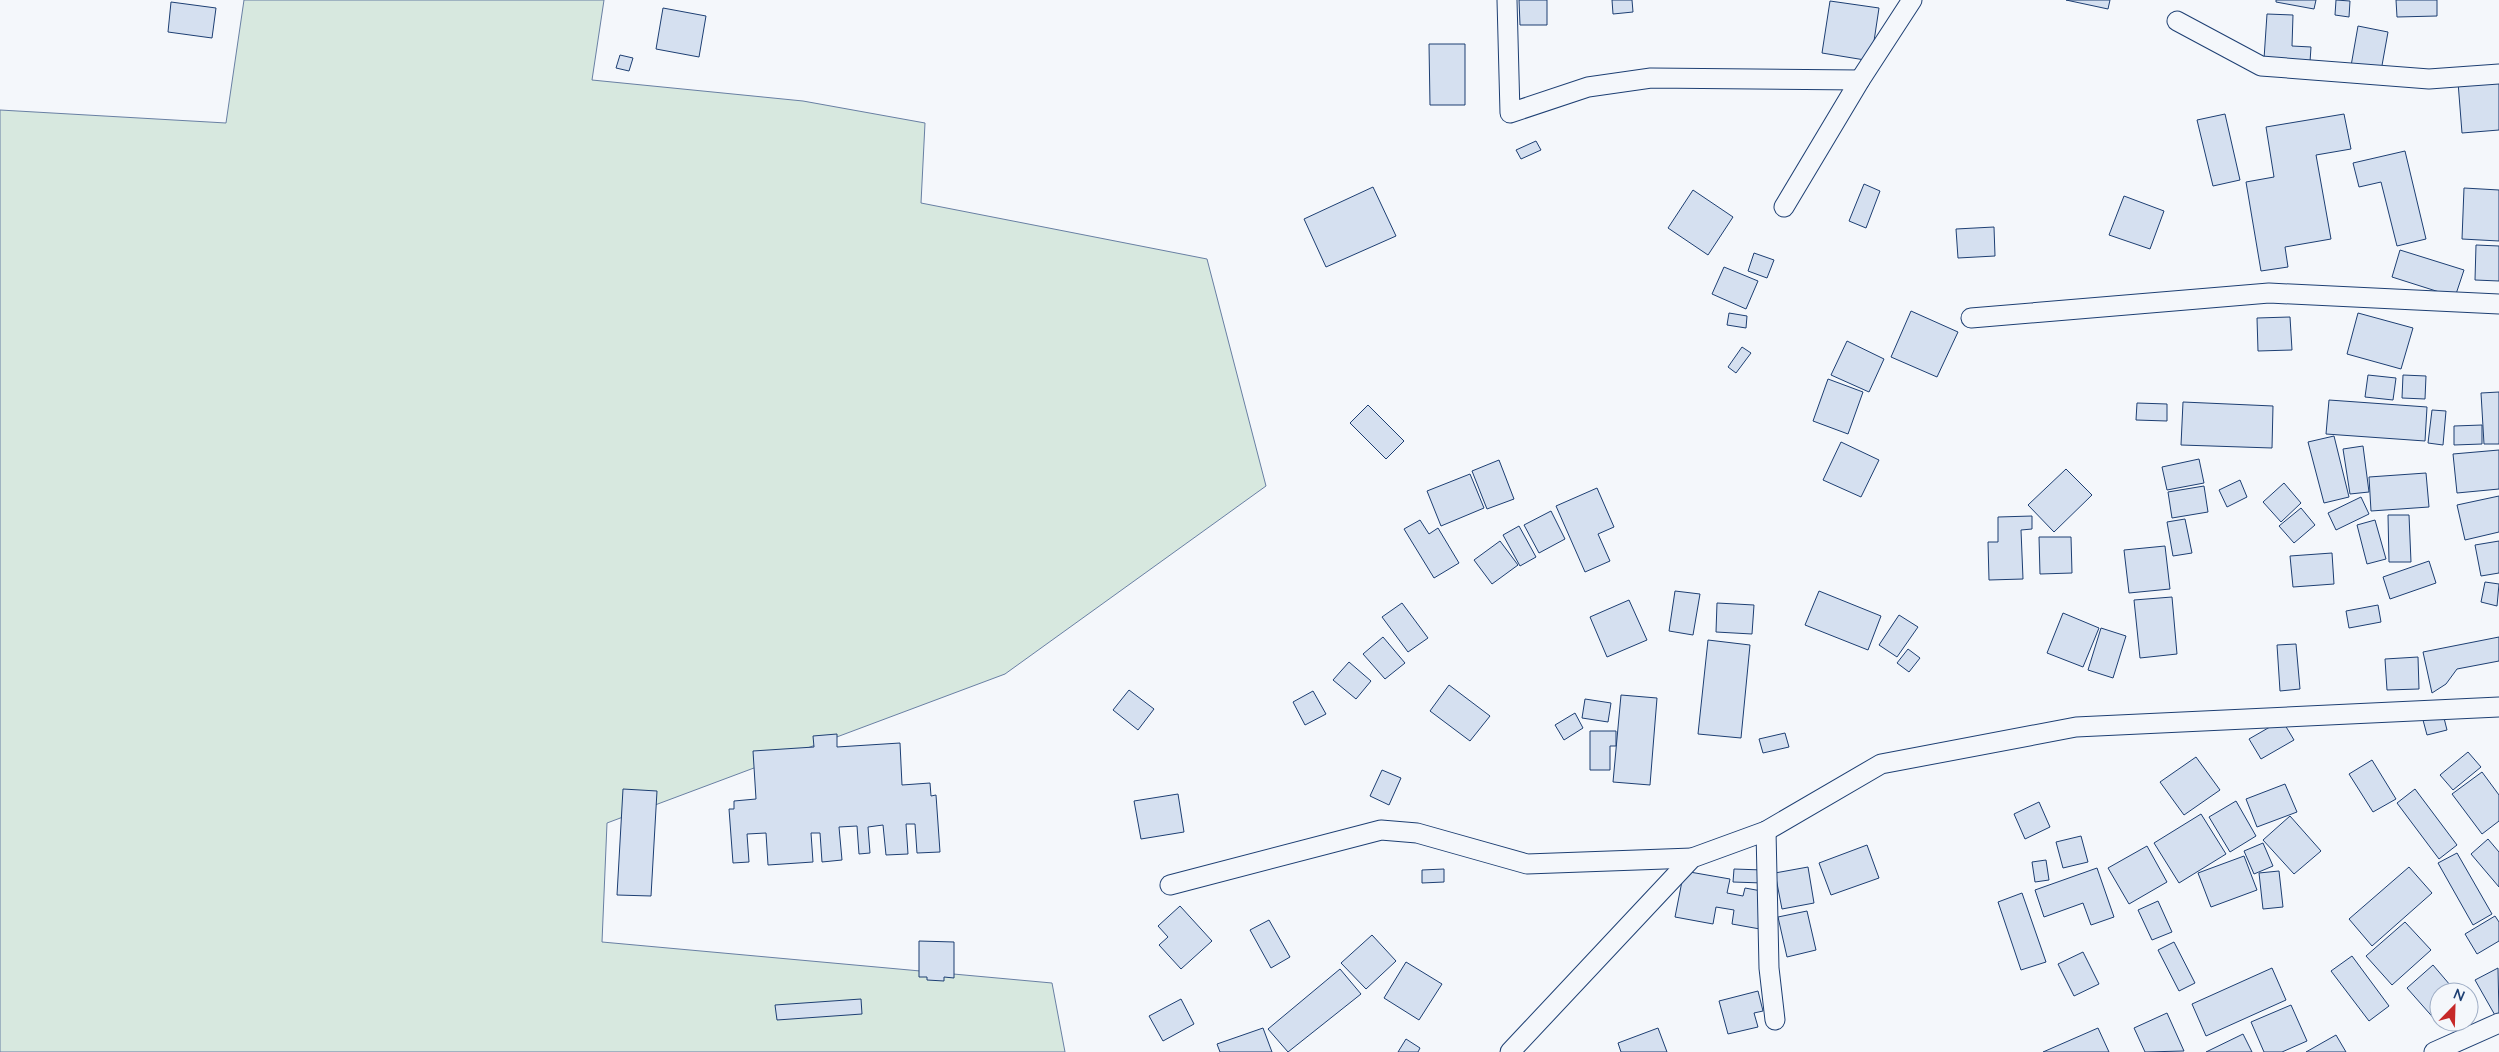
<svg xmlns="http://www.w3.org/2000/svg" width="2499" height="1052" font-family="Lato,sans-serif">
<style>
.green{fill:#d7e8df;stroke:#687fa3}
.building{fill:#d5e0f0;stroke:#1d3f73}
.lines{fill:none;stroke-linecap:round;stroke-linejoin:round}
.street-casing{stroke:#1d3f73;stroke-width:21}
.street{stroke:#f4f7fb;stroke-width:19}
</style>
<rect width="100%" height="100%" fill="#f4f7fb"/>
<polygon class="green" points="244,0 604,0 592,80 803,101 925,123 921,203 1207,259 1266,486 1005,674 607,823 602,942 1052,983 1065,1052 0,1052 0,110 226,123"/>
<g class="building">
<polygon points="1519,0 1547,0 1547,25 1520,25"/>
<polygon points="1612,0 1632,0 1633,12 1613,14"/>
<polygon points="2066,0 2110,0 2108,9"/>
<polygon points="2276,0 2316,0 2314,9 2276,2"/>
<polygon points="2336,0 2350,1 2349,17 2335,15"/>
<polygon points="2396,0 2437,0 2437,16 2397,17"/>
<polygon points="1830,1 1879,8 1871,61 1822,53"/>
<polygon points="171,2 216,8 212,38 168,32"/>
<polygon points="663,8 706,16 699,57 656,49"/>
<polygon points="2267,14 2293,15 2292,46 2311,47 2310,62 2264,59"/>
<polygon points="2358,26 2388,32 2381,71 2351,66"/>
<polygon points="1429,44 1465,44 1465,105 1430,105"/>
<polygon points="620,55 633,58 629,71 616,68"/>
<polygon points="2499,79 2499,130 2462,133 2458,82"/>
<polygon points="2225,114 2240,180 2213,186 2197,120"/>
<polygon points="2344,114 2351,149 2316,155 2331,239 2285,247 2288,267 2261,271 2246,182 2274,177 2266,127"/>
<polygon points="1536,141 1541,150 1521,159 1516,150"/>
<polygon points="2405,151 2426,239 2397,246 2381,182 2359,187 2353,163"/>
<polygon points="1864,184 1880,191 1866,228 1849,221"/>
<polygon points="1373,187 1396,236 1326,267 1304,219"/>
<polygon points="2464,188 2499,190 2499,241 2462,239"/>
<polygon points="1693,190 1733,217 1708,255 1668,228"/>
<polygon points="2124,196 2164,211 2150,249 2109,235"/>
<polygon points="1994,227 1995,256 1958,258 1956,229"/>
<polygon points="2476,245 2499,246 2499,281 2475,280"/>
<polygon points="2400,250 2464,270 2455,297 2392,277"/>
<polygon points="1754,253 1774,260 1767,278 1748,271"/>
<polygon points="1724,267 1758,281 1746,309 1712,294"/>
<polygon points="1911,311 1958,332 1937,377 1891,357"/>
<polygon points="1729,313 1747,316 1746,328 1727,325"/>
<polygon points="2358,313 2413,328 2401,369 2347,354"/>
<polygon points="2290,317 2292,350 2258,351 2257,318"/>
<polygon points="1847,341 1884,359 1869,392 1831,375"/>
<polygon points="1742,347 1751,353 1736,373 1728,367"/>
<polygon points="2368,375 2396,378 2393,400 2365,397"/>
<polygon points="2403,375 2426,376 2425,399 2402,398"/>
<polygon points="1828,379 1863,392 1848,434 1813,421"/>
<polygon points="2499,392 2499,444 2484,444 2481,393"/>
<polygon points="2329,400 2427,407 2425,441 2326,434"/>
<polygon points="2183,402 2273,406 2272,448 2181,445"/>
<polygon points="2137,403 2167,404 2167,421 2136,420"/>
<polygon points="1368,405 1404,441 1386,459 1350,423"/>
<polygon points="2432,410 2446,411 2443,445 2428,443"/>
<polygon points="2482,425 2482,444 2454,445 2454,426"/>
<polygon points="2334,436 2349,497 2324,503 2308,442"/>
<polygon points="1841,442 1879,460 1861,497 1823,480"/>
<polygon points="2363,446 2369,492 2350,494 2343,449"/>
<polygon points="2499,450 2499,489 2457,493 2453,454"/>
<polygon points="2199,459 2204,483 2167,490 2162,467"/>
<polygon points="1499,460 1514,499 1487,509 1472,471"/>
<polygon points="2066,469 2092,495 2054,532 2028,505"/>
<polygon points="2426,473 2429,507 2371,511 2369,477"/>
<polygon points="1470,474 1484,508 1441,526 1427,491"/>
<polygon points="2240,480 2247,497 2227,507 2219,490"/>
<polygon points="2284,483 2301,503 2281,522 2263,502"/>
<polygon points="2204,486 2208,512 2172,518 2168,492"/>
<polygon points="1597,488 1614,527 1598,534 1610,561 1585,572 1556,506"/>
<polygon points="2499,496 2499,532 2465,540 2457,505"/>
<polygon points="2361,497 2369,514 2336,530 2328,513"/>
<polygon points="2301,508 2315,525 2294,543 2279,526"/>
<polygon points="1551,511 1565,539 1539,553 1524,525"/>
<polygon points="2388,515 2409,515 2411,562 2389,562"/>
<polygon points="2032,516 2032,529 2021,530 2023,579 1989,580 1988,542 1998,542 1998,517"/>
<polygon points="2185,519 2192,553 2173,556 2167,522"/>
<polygon points="1420,520 1429,534 1438,528 1459,563 1434,578 1404,529"/>
<polygon points="2375,520 2386,559 2367,564 2357,525"/>
<polygon points="1519,526 1536,557 1520,566 1503,535"/>
<polygon points="2039,537 2071,537 2072,573 2040,574"/>
<polygon points="1500,541 1518,565 1492,584 1474,560"/>
<polygon points="2499,541 2499,573 2481,576 2475,545"/>
<polygon points="2165,546 2170,589 2129,593 2124,550"/>
<polygon points="2332,553 2334,584 2293,587 2290,556"/>
<polygon points="2429,561 2436,583 2390,599 2383,577"/>
<polygon points="2485,582 2499,584 2497,606 2481,602"/>
<polygon points="1675,591 1700,594 1693,635 1669,631"/>
<polygon points="1819,591 1881,616 1868,650 1805,625"/>
<polygon points="2172,597 2177,654 2140,658 2134,600"/>
<polygon points="1629,600 1647,640 1607,657 1590,617"/>
<polygon points="1402,603 1428,638 1408,652 1382,617"/>
<polygon points="1717,603 1754,605 1752,634 1716,632"/>
<polygon points="2378,605 2381,622 2349,628 2346,611"/>
<polygon points="2063,613 2099,628 2083,667 2047,653"/>
<polygon points="1899,615 1918,627 1897,657 1879,645"/>
<polygon points="2101,628 2126,636 2113,678 2088,670"/>
<polygon points="1383,637 1405,663 1385,679 1363,654"/>
<polygon points="2499,637 2499,661 2457,669 2446,684 2432,693 2423,652"/>
<polygon points="1708,640 1750,645 1741,738 1698,734"/>
<polygon points="2296,644 2300,689 2280,691 2277,645"/>
<polygon points="1908,649 1920,658 1909,672 1897,663"/>
<polygon points="2418,657 2419,689 2387,690 2385,659"/>
<polygon points="1349,662 1371,681 1356,699 1333,680"/>
<polygon points="1449,685 1490,716 1470,741 1430,711"/>
<polygon points="1129,690 1154,709 1138,730 1113,710"/>
<polygon points="1313,691 1326,714 1305,725 1293,702"/>
<polygon points="1621,695 1657,698 1650,785 1613,782"/>
<polygon points="1585,699 1611,703 1608,722 1582,718"/>
<polygon points="1575,713 1583,728 1564,740 1555,725"/>
<polygon points="2443,714 2447,730 2427,735 2423,720"/>
<polygon points="2282,720 2294,740 2261,759 2249,739"/>
<polygon points="1590,731 1616,731 1616,746 1610,746 1610,770 1590,770"/>
<polygon points="1785,733 1789,747 1763,753 1759,739"/>
<polygon points="837,734 837,747 900,743 902,785 930,783 931,796 936,795 940,852 917,853 915,824 906,824 908,854 886,855 883,825 868,827 870,853 859,854 857,826 839,827 842,860 822,862 820,833 811,833 813,862 768,865 766,833 747,834 749,862 733,863 729,809 734,809 734,801 756,799 753,751 814,747 813,736"/>
<polygon points="2468,752 2481,767 2453,790 2440,775"/>
<polygon points="2196,757 2220,790 2184,815 2160,782"/>
<polygon points="2372,760 2396,799 2373,812 2349,774"/>
<polygon points="1382,770 1401,778 1389,805 1370,796"/>
<polygon points="2482,772 2499,795 2499,821 2482,834 2452,794"/>
<polygon points="2285,784 2297,812 2257,827 2246,799"/>
<polygon points="623,789 657,791 651,896 617,895"/>
<polygon points="2415,789 2457,845 2439,859 2397,803"/>
<polygon points="1178,794 1184,832 1141,839 1134,801"/>
<polygon points="2236,801 2256,836 2230,852 2209,817"/>
<polygon points="2039,802 2050,827 2025,839 2014,814"/>
<polygon points="2201,814 2226,854 2179,883 2154,843"/>
<polygon points="2290,816 2321,851 2294,874 2263,840"/>
<polygon points="2081,836 2088,862 2063,868 2056,842"/>
<polygon points="2488,839 2499,852 2499,887 2471,854"/>
<polygon points="2263,843 2273,866 2254,874 2244,851"/>
<polygon points="1867,845 1879,878 1831,895 1819,863"/>
<polygon points="2147,846 2167,882 2129,904 2108,868"/>
<polygon points="2457,853 2492,914 2473,925 2438,863"/>
<polygon points="2244,856 2257,890 2211,907 2198,873"/>
<polygon points="2046,860 2049,880 2035,882 2032,862"/>
<polygon points="1808,867 1814,903 1782,909 1775,873"/>
<polygon points="2409,867 2432,893 2372,946 2349,919"/>
<polygon points="2097,868 2114,917 2091,925 2083,903 2044,917 2035,890"/>
<polygon points="1444,869 1444,882 1422,883 1422,870"/>
<polygon points="1734,869 1763,870 1763,883 1733,882"/>
<polygon points="1684,871 1730,879 1727,893 1743,896 1745,888 1767,892 1760,929 1732,924 1734,910 1716,907 1713,924 1675,917"/>
<polygon points="2279,871 2283,907 2263,909 2259,873"/>
<polygon points="2022,893 2046,962 2021,970 1998,902"/>
<polygon points="2158,901 2172,932 2152,940 2138,910"/>
<polygon points="1180,906 1212,941 1181,969 1159,945 1168,937 1158,926"/>
<polygon points="1807,911 1816,950 1787,957 1778,917"/>
<polygon points="2495,916 2499,922 2499,941 2477,954 2465,934"/>
<polygon points="1269,920 1290,957 1271,968 1250,930"/>
<polygon points="2405,922 2431,950 2392,985 2366,956"/>
<polygon points="1372,935 1396,961 1366,989 1341,963"/>
<polygon points="919,941 954,942 954,978 944,977 944,981 927,980 927,977 919,977"/>
<polygon points="2174,942 2195,983 2179,991 2158,950"/>
<polygon points="2083,952 2099,984 2074,996 2058,964"/>
<polygon points="2352,956 2389,1006 2369,1021 2331,971"/>
<polygon points="1406,962 1442,984 1419,1020 1384,998"/>
<polygon points="2433,965 2456,992 2439,992 2439,1020 2437,1022 2407,988"/>
<polygon points="2272,968 2286,1000 2206,1036 2192,1004"/>
<polygon points="2498,968 2499,1016 2496,1017 2475,980"/>
<polygon points="1340,969 1361,994 1288,1052 1268,1029"/>
<polygon points="1758,991 1763,1011 1754,1013 1758,1027 1728,1034 1719,1001"/>
<polygon points="861,999 862,1014 777,1020 775,1005"/>
<polygon points="1181,999 1194,1024 1163,1041 1149,1016"/>
<polygon points="2291,1005 2307,1041 2282,1052 2264,1052 2251,1022"/>
<polygon points="2167,1013 2184,1051 2145,1052 2134,1028"/>
<polygon points="1263,1028 1272,1052 1220,1052 1217,1044"/>
<polygon points="1658,1028 1667,1052 1621,1052 1618,1043"/>
<polygon points="2098,1028 2109,1052 2043,1052"/>
<polygon points="2243,1034 2252,1052 2206,1052"/>
<polygon points="2336,1035 2346,1052 2306,1052"/>
<polygon points="1406,1039 1420,1048 1418,1052 1398,1052"/>
</g>
<g class="lines">
<defs>
<g id="street">
<polyline points="1507,0 1510,113 1588,87 1651,78 1860,80"/>
<polyline points="2177,21 2261,66 2429,79 2499,74"/>
<polyline points="1784,207 1860,80 1912,0"/>
<polyline points="1971,318 2269,293 2499,304"/>
<polyline points="1766,831 1769,968 1775,1020"/>
<polyline points="1170,885 1381,830 1417,833 1527,864 1692,858"/>
<polyline points="1510,1052 1692,858 1766,831 1881,764 2076,727 2499,707"/>
<polyline points="2434,1052 2499,1023"/>
</g>
</defs>
<use href="#street" class="street-casing"/>
<use href="#street" class="street"/>
</g>
<g transform="translate(2454 1007) rotate(23)"><circle r="24" fill="#f4f7fb" stroke="#9eadc5"/>
<path d="M0-4L9 19L0 12L-9 19Z" fill="#c62828"/>
<text y="-8" font-size="14" font-weight="bold" text-anchor="middle" fill="#1d3f73">N</text>
</g>
</svg>
